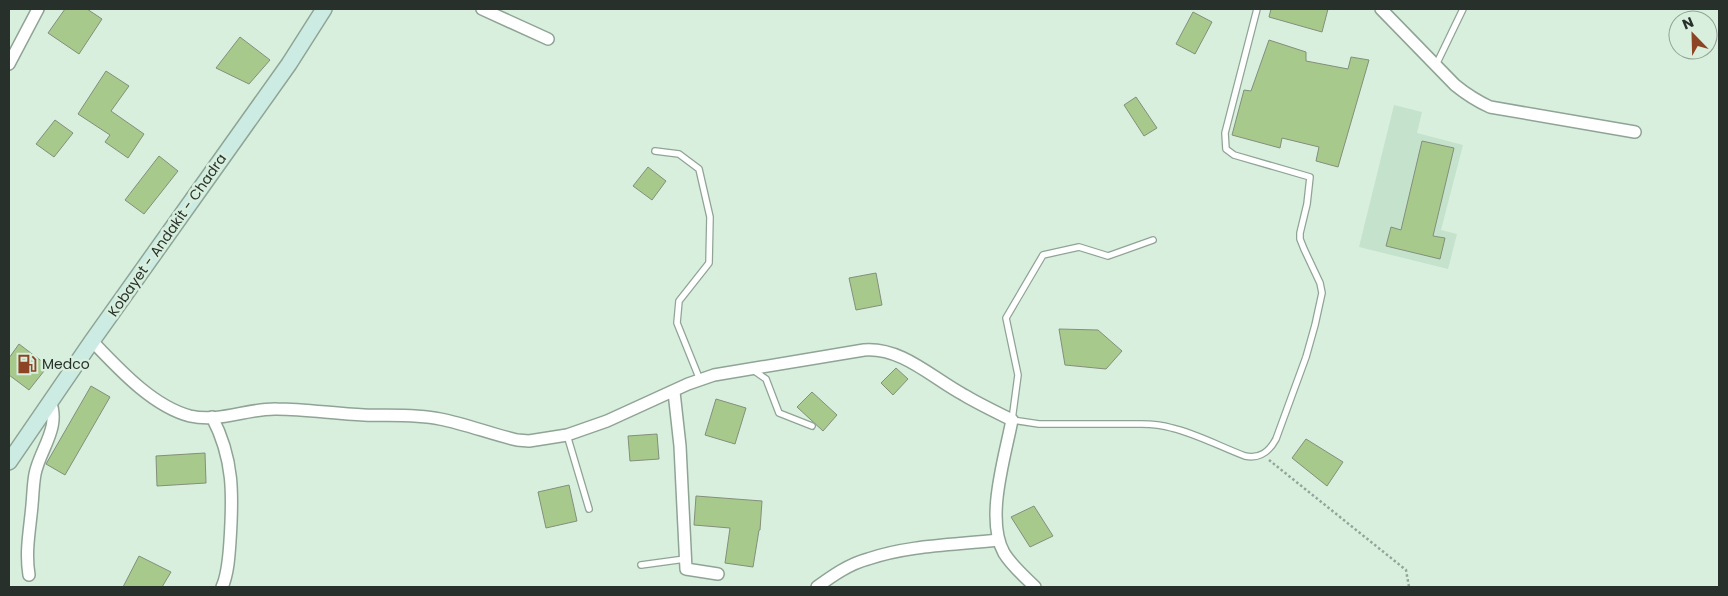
<svg xmlns="http://www.w3.org/2000/svg" width="1728" height="596" font-family="Poppins,sans-serif">
<style>
.built{fill:#c5e2cd}
.building{fill:#a8c98c;stroke:#838f7b}
.lines{fill:none;stroke-linecap:round;stroke-linejoin:round}
.lane-casing{stroke:#8fa495;stroke-width:8}
.street-casing{stroke:#8fa495;stroke-width:14}
.secondary-casing{stroke:#8fa495;stroke-width:18}
.path{stroke:#93a598;stroke-width:2.5;stroke-dasharray:2.5 2.5;stroke-linecap:butt}
.lane{stroke:#fff;stroke-width:5.5}
.street{stroke:#fff;stroke-width:11}
.secondary{stroke:#cbebe3;stroke-width:15}
.labels{text-anchor:middle;stroke-width:5;stroke-linejoin:round;paint-order:stroke}
.street-label{font-size:14px;fill:#27302a;stroke:#d8efde}
.poi-label{font-size:14px;fill:#27302a;stroke:#d8efde;text-anchor:start}
</style>
<rect width="100%" height="100%" fill="#d8efde"/>
<polygon class="built" points="1394,105 1422,112 1417,133 1463,145 1441,230 1457,234 1448,269 1359,247"/>
<g class="building">
<polygon points="65,9 87,9 102,19 79,54 48,33"/>
<polygon points="1271,9 1328,9 1322,32 1269,17"/>
<polygon points="1193,12 1212,22 1195,54 1176,44"/>
<polygon points="240,37 270,60 249,84 216,68"/>
<polygon points="1269,40 1306,52 1306,61 1348,69 1351,57 1369,60 1338,167 1316,161 1319,147 1282,138 1280,148 1232,135 1244,90 1251,91"/>
<polygon points="106,71 129,86 111,111 144,134 128,158 105,142 110,135 78,114"/>
<polygon points="1136,97 1157,128 1144,136 1124,105"/>
<polygon points="55,120 73,133 54,157 36,144"/>
<polygon points="1422,141 1454,148 1433,236 1445,238 1440,259 1386,246 1391,227 1401,230"/>
<polygon points="159,156 178,171 144,214 125,200"/>
<polygon points="648,167 666,181 652,200 633,186"/>
<polygon points="876,273 882,305 856,310 849,278"/>
<polygon points="1059,329 1098,330 1122,351 1106,369 1065,365"/>
<polygon points="19,344 48,366 29,390 9,375 9,358"/>
<polygon points="896,368 908,379 893,395 881,383"/>
<polygon points="91,386 110,397 65,475 46,464"/>
<polygon points="812,392 837,415 823,431 797,407"/>
<polygon points="716,399 746,408 735,444 705,435"/>
<polygon points="657,434 659,459 630,461 628,436"/>
<polygon points="1306,439 1343,462 1327,486 1292,458"/>
<polygon points="205,453 206,483 157,486 156,456"/>
<polygon points="569,485 577,521 546,528 538,492"/>
<polygon points="696,496 762,501 760,530 759,530 753,567 725,563 730,528 694,525"/>
<polygon points="1034,506 1053,536 1030,547 1011,517"/>
<polygon points="139,556 171,572 162,587 123,587"/>
</g>
<g class="lines">
<defs>
<g id="lane">
<polyline points="1436,65 1463,9"/>
<polyline points="655,151 679,154 699,169 710,217 709,263 679,301 677,323 700,380"/>
<path d="M1153,240L1108,256L1079,247L1043,255L1006,318L1018,375L1012,420L1039,424H1141C1151,424 1162,425 1172,428C1197,434 1221,447 1245,456C1260,459 1269,452 1276,439L1306,357L1315,325L1322,293L1320,283L1304,249L1300,239V233L1307,204L1310,177L1234,155L1226,149L1225,133L1257,9"/>
<polyline points="753,370 766,379 779,413 812,426"/>
<polyline points="567,435 589,509"/>
<polyline points="641,565 685,559"/>
</g>
<g id="street">
<polyline points="482,9 548,39"/>
<path d="M1381,9L1455,85C1466,94 1477,101 1490,107L1635,132"/>
<polyline points="9,64 38,9"/>
<path d="M92,341C118,368 152,406 190,416C220,423 248,408 277,409C306,409 335,414 364,415C389,416 415,414 440,419C466,424 491,434 517,440L529,441L567,435L607,421L688,384L714,375L864,350C902,347 932,378 964,395C979,404 996,412 1012,420C1005,457 985,519 1004,553C1012,566 1024,576 1035,587"/>
<polyline points="674,392 680,446 686,569 718,574"/>
<path d="M212,417C234,459 233,495 230,541C229,556 228,574 222,587"/>
<path d="M29,575C25,551 30,529 32,505C33,495 33,485 35,474C40,449 61,428 50,401"/>
<path d="M817,587C832,576 849,564 868,559C909,545 955,545 998,540"/>
</g>
<polyline id="secondary" points="9,462 92,341 289,64 324,9"/>
</defs>
<use href="#lane" class="lane-casing"/>
<use href="#street" class="street-casing"/>
<use href="#secondary" class="secondary-casing"/>
<polyline class="path" points="1269,460 1406,570 1409,587"/>
<use href="#lane" class="lane"/>
<use href="#street" class="street"/>
<use href="#secondary" class="secondary"/>
</g>
<defs>
<symbol id="fuel-bare" viewBox="-9 -9 18 18"><path d="M-5.5-6h7V0h2V4h1.3V-2.5L3-4.5l.8-.8L6-3V5H2.5V1h-1V6h-7ZM-4.2-4.7v3.2H.2V-4.7Z" fill="#8c4424" stroke="#d8efde" stroke-width="2.5" paint-order="stroke"/></symbol>
</defs>
<g fill-rule="evenodd">
<use href="#fuel-bare" x="13" y="350" width="28" height="28"/>
</g>
<g class="labels">
<g class="street-label">
<text transform="translate(167 235) rotate(-55)" y="5">Kobayet - Andakit - Chadra</text>
</g>
<g class="poi-label">
<text x="42" y="369">Medco</text>
</g>
</g>
<rect width="1728" height="596" fill="none" stroke="#27302a" stroke-width="20"/>
<g transform="translate(1693 35) rotate(337)"><circle r="24" fill="#d8efde" stroke="#91a396"/>
<path d="M0-4L9 19L0 12L-9 19Z" fill="#8c4424"/>
<text y="-8" font-size="14" font-weight="bold" text-anchor="middle" fill="#27302a">N</text>
</g>
</svg>
